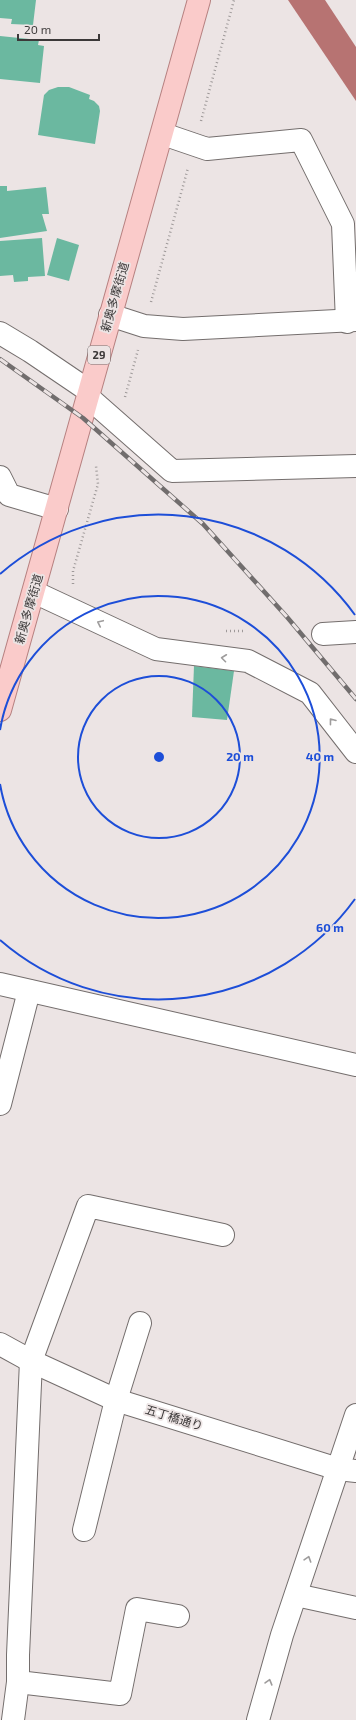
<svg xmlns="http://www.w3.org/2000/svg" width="356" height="1720" font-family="'Exo 2','Noto Sans JP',sans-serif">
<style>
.water{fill:#b77372}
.building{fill:#6bb8a0}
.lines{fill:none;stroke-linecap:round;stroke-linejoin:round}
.minor-casing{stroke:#746e6d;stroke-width:24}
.major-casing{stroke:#b68180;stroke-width:24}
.path{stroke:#9e9999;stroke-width:2.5;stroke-dasharray:1 3;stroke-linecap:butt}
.minor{stroke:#fff;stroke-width:22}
.major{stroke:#facbca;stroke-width:22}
.rail-casing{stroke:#716d6d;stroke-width:4.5}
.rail{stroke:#ece4e4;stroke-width:3;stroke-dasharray:9;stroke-linecap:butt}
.oneway{stroke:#9e9c9c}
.ring{fill:none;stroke:#1d4ed8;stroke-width:2}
.labels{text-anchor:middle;stroke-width:3.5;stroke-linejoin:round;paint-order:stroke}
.shield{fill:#ece4e4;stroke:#716c6c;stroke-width:1}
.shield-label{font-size:11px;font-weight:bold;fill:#3c3939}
.street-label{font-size:12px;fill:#3c3939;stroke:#ece4e4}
.centre{fill:#1d4ed8;stroke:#ece4e4;stroke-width:2}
.ring-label{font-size:12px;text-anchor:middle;font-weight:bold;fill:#1d4ed8;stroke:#ece4e4;stroke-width:3.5;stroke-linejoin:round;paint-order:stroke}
</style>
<rect width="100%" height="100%" fill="#ece4e4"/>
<polygon class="water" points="288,0 325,0 356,47 356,101"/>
<g class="building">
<polygon points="0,0 36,0 33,25 11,24 12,19 0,18"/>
<polygon points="0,36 39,40 38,45 44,46 40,83 0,79"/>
<polygon points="58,87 69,87 90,95 89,99 94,101 99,106 100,111 95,144 38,135 44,95 49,90"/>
<polygon points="0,186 7,186 7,191 46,187 49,214 42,214 47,231 0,238"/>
<polygon points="42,238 45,276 28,277 28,281 14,282 13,275 0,276 0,241"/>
<polygon points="57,238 79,245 69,281 47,275"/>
<polygon points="194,666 234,671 227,720 192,717"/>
</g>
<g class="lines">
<defs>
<g id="minor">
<polyline points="163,134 207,149 301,140 343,224 347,322"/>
<polyline points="110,315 144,326 183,329 356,320"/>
<polyline points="0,333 30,351 89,391"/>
<polyline points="88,397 172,471 356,466"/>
<polyline points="0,477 9,495 57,509"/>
<polyline points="34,592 156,649 248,661 310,693 356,752"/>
<polyline points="323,634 356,632"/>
<polyline points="0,984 356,1065"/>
<polyline points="0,1104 29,991"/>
<polyline points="0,1344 31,1361 116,1400 338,1469 356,1471"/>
<polyline points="84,1530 116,1400 140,1323"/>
<polyline points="296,1595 356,1608"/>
<polyline points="18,1682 120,1694 137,1609 178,1616"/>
<polyline points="13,1720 18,1682 18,1655 31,1361 88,1206 223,1235"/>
<polyline points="258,1720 282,1635 356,1415"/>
</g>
<polyline id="major" points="0,710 199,0"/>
</defs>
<use href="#minor" class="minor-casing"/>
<use href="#major" class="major-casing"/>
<g class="path">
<polyline points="201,121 234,0"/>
<polyline points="151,302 188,168"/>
<polyline points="125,397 138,350"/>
<polyline points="73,584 73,571 98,484 96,466"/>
<polyline points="226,631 244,631"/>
</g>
<use href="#minor" class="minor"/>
<use href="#major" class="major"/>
<defs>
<polyline id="rail" points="0,359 83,418 203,524 287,617 356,699"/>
</defs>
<use href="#rail" class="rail-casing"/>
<use href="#rail" class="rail"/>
</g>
<defs><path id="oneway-chevron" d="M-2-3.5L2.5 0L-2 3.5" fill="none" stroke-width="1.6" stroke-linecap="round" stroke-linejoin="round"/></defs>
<g class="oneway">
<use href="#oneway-chevron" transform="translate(100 623) rotate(-155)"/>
<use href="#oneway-chevron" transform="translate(224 658) rotate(-173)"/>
<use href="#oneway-chevron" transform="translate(332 721) rotate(-128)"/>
<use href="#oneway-chevron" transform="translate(308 1559) rotate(-72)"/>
<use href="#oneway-chevron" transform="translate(269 1682) rotate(-74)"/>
</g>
<g class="ring">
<circle cx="159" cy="757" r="81"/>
<path d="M0 730A161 161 0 1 1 0 784"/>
<path d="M355 899A242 242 0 0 1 0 940M0 574A242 242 0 0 1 355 615"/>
</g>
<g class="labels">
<rect class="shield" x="88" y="346" width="22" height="18" rx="3"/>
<g class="shield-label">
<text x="99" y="359">29</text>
</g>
<g class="street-label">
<text transform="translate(115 297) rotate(-74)" y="4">新奥多摩街道</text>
<text transform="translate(29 609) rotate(-74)" y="4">新奥多摩街道</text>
<text transform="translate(174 1418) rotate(17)" y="4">五丁橋通り</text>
</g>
</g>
<circle cx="159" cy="757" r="6" class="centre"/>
<g class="ring-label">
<text x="240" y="761">20 m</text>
<text x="320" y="761">40 m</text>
<text x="330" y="932">60 m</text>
</g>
<path d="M18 34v6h81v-6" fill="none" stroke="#3c3939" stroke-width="2"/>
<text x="24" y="34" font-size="12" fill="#3c3939" stroke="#ece4e4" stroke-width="3" paint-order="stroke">20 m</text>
</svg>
